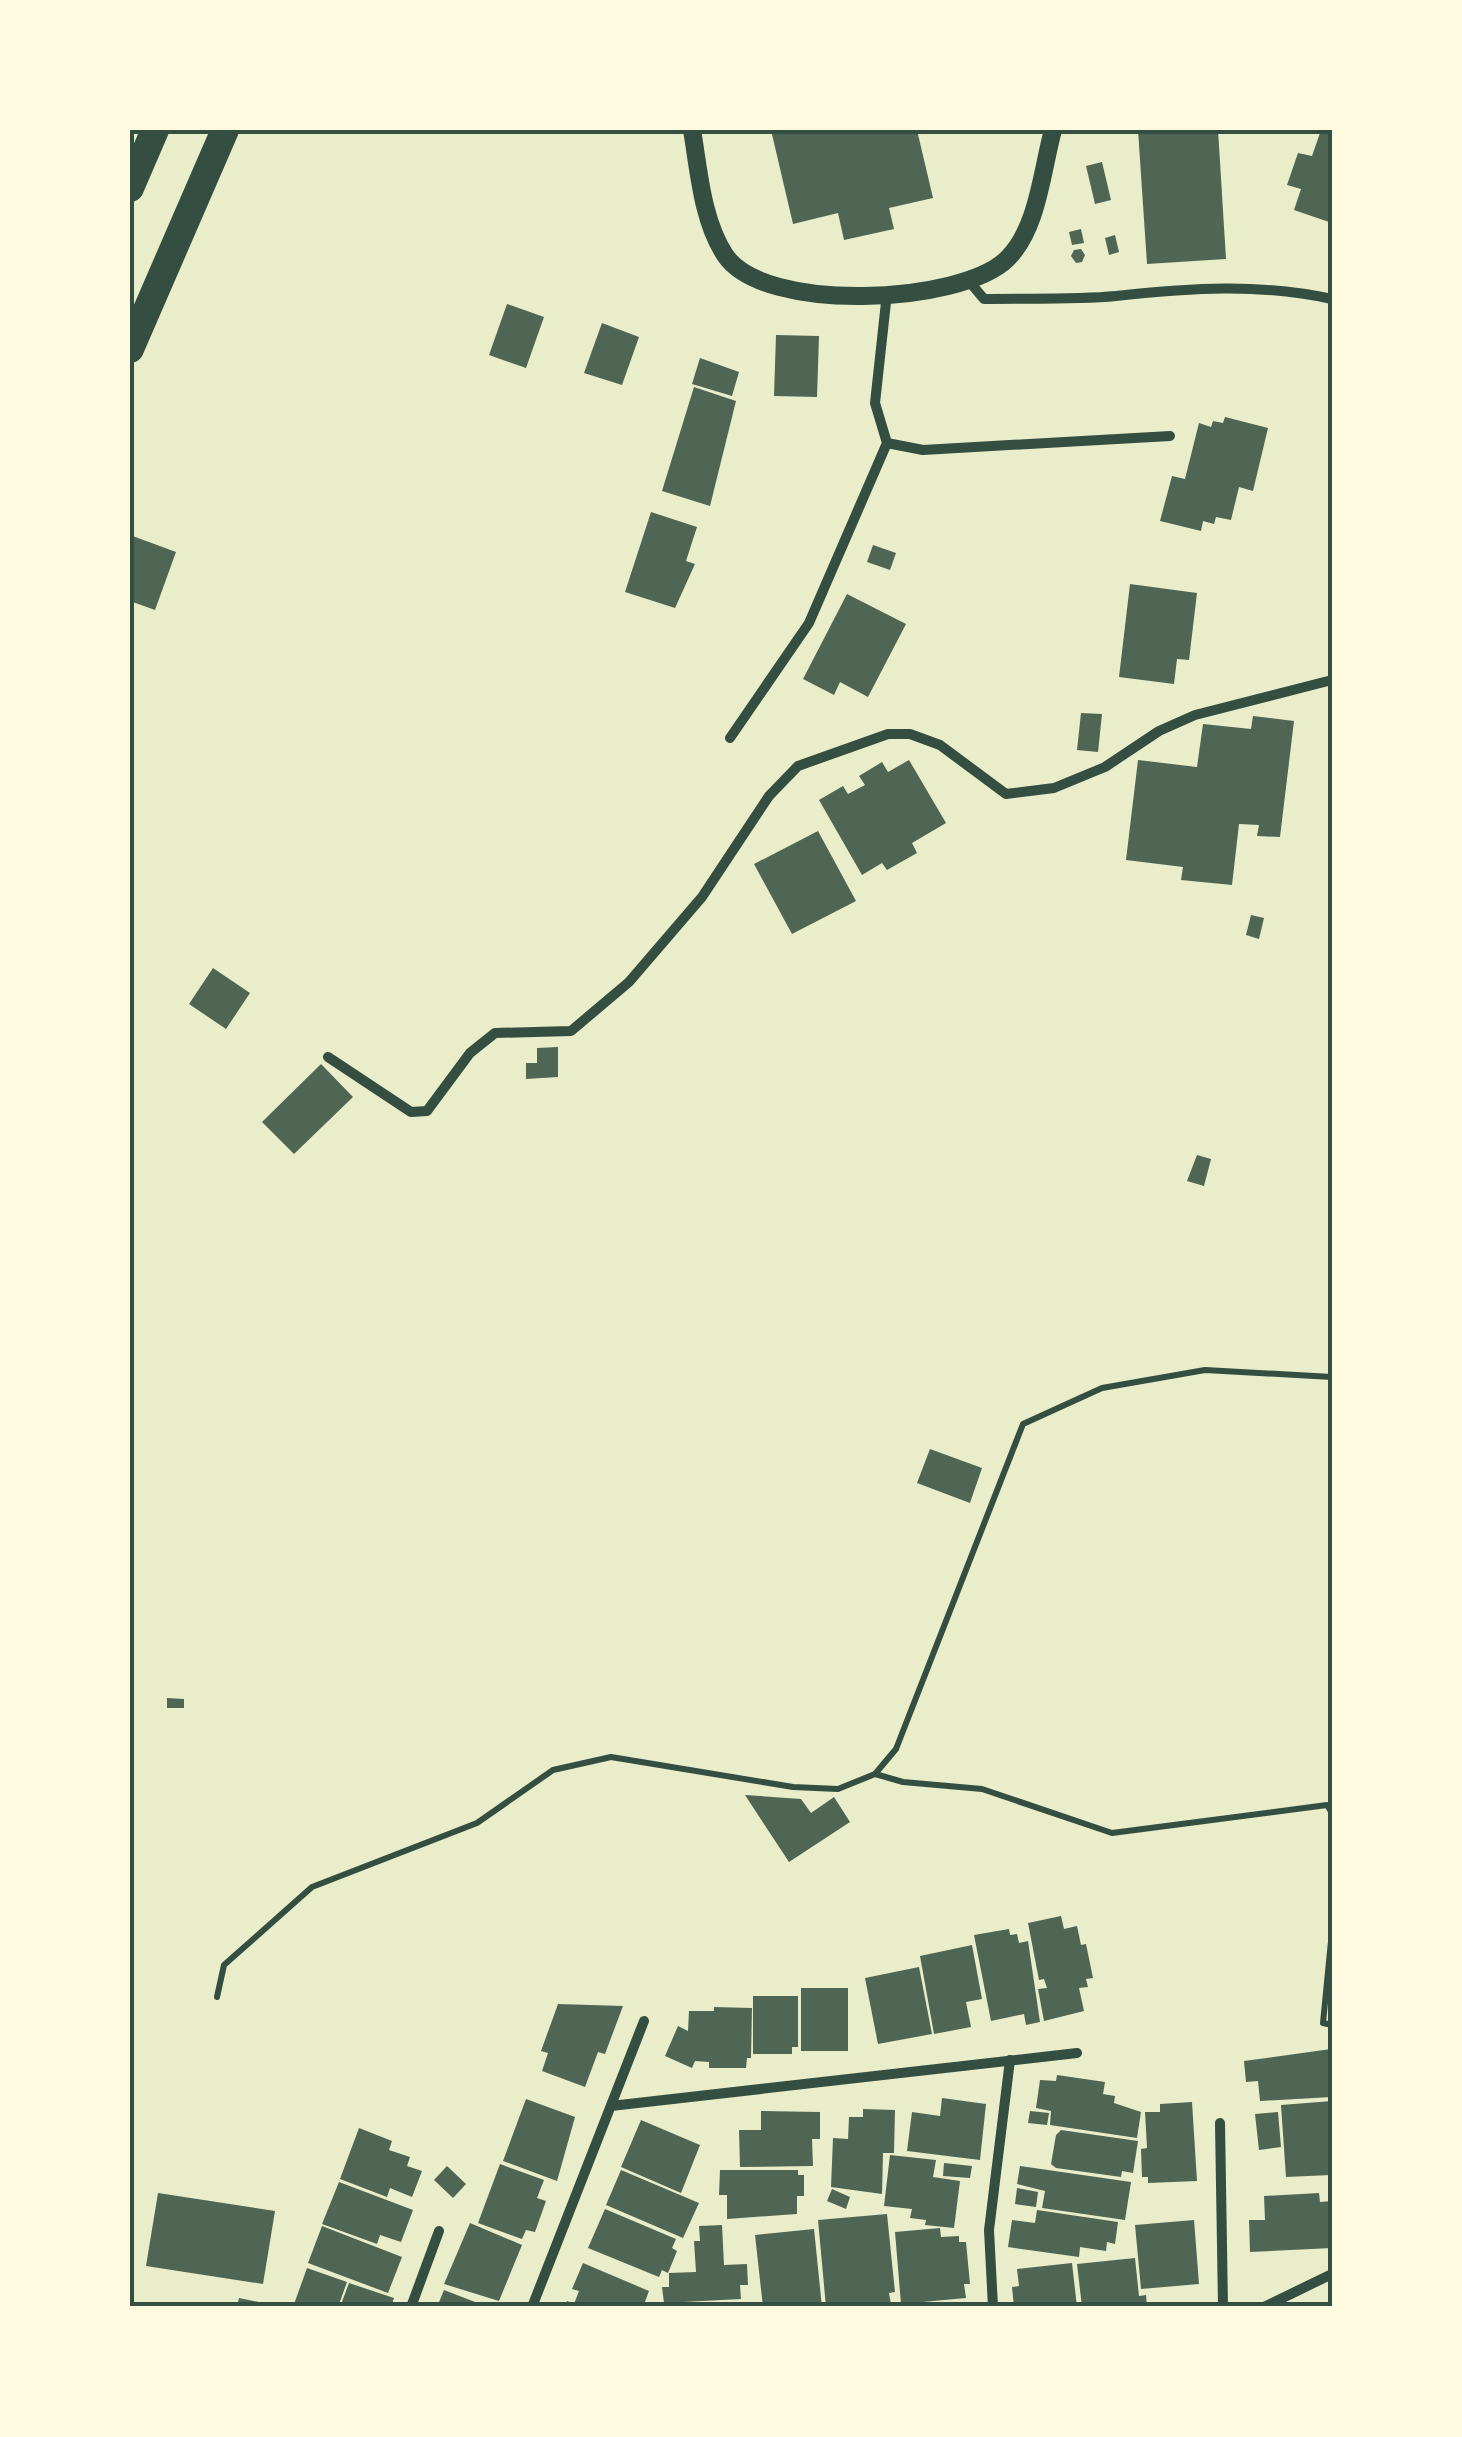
<svg xmlns="http://www.w3.org/2000/svg" width="1462" height="2437" font-family="Overpass,sans-serif">
<style>
.building{fill:#4f6655}
.lines{fill:none;stroke-linecap:round;stroke-linejoin:round}
.path{stroke:#344e41;stroke-width:6}
.minor{stroke:#344e41;stroke-width:10}
.tertiary{stroke:#344e41;stroke-width:18}
.trunk{stroke:#344e41;stroke-width:28}
.neatline{fill:none;stroke:#344e41;stroke-width:4}
</style>
<rect width="100%" height="100%" fill="#e9edc9"/>
<g class="building">
<polygon points="771,130 917,130 933,198 889,208 894,229 844,240 838,213 793,224"/>
<polygon points="1138,130 1218,130 1226,259 1147,264"/>
<polygon points="1321,130 1332,130 1332,223 1294,210 1301,189 1287,185 1298,153 1312,156"/>
<polygon points="1102,162 1111,200 1095,204 1086,166"/>
<polygon points="1081,229 1084,243 1072,245 1069,232"/>
<polygon points="1115,235 1119,252 1109,255 1105,238"/>
<polygon points="1081,249 1085,255 1082,262 1076,263 1071,256 1074,250"/>
<polygon points="507,304 544,317 526,368 489,355"/>
<polygon points="602,323 639,337 622,385 584,373"/>
<polygon points="776,335 819,336 817,397 774,396"/>
<polygon points="700,358 739,372 732,396 692,384"/>
<polygon points="694,387 736,401 710,506 662,491"/>
<polygon points="1225,417 1268,428 1253,491 1239,487 1231,520 1216,517 1214,524 1203,521 1201,531 1160,521 1172,476 1185,479 1199,423 1211,427 1213,421 1223,423"/>
<polygon points="651,512 697,527 686,561 695,564 675,608 625,592"/>
<polygon points="130,535 176,552 155,610 130,601"/>
<polygon points="873,545 896,553 890,570 867,562"/>
<polygon points="1130,584 1197,593 1189,660 1177,659 1174,684 1119,677"/>
<polygon points="847,594 906,624 868,697 840,682 834,695 803,679"/>
<polygon points="1081,713 1102,714 1098,752 1077,750"/>
<polygon points="1253,716 1294,721 1280,837 1257,836 1259,825 1239,824 1232,885 1181,880 1183,867 1126,860 1138,760 1197,767 1203,724 1251,729"/>
<polygon points="909,760 946,823 912,843 917,853 887,870 882,863 862,875 819,800 843,786 848,794 865,785 859,776 882,762 888,772"/>
<polygon points="818,831 856,901 792,934 754,864"/>
<polygon points="1251,915 1264,918 1259,939 1246,935"/>
<polygon points="213,968 250,993 226,1029 189,1004"/>
<polygon points="558,1047 558,1077 526,1079 526,1063 537,1063 537,1048"/>
<polygon points="321,1064 353,1097 294,1154 262,1122"/>
<polygon points="1197,1155 1211,1159 1204,1186 1187,1181"/>
<polygon points="930,1449 982,1468 970,1503 917,1483"/>
<polygon points="167,1698 184,1699 184,1708 167,1708"/>
<polygon points="745,1795 801,1799 811,1813 834,1797 850,1822 789,1862"/>
<polygon points="1061,1916 1064,1929 1077,1926 1081,1945 1086,1944 1093,1978 1086,1979 1088,1987 1079,1988 1084,2011 1044,2021 1038,1989 1047,1988 1044,1979 1039,1980 1028,1923"/>
<polygon points="1009,1929 1010,1935 1017,1934 1019,1943 1028,1941 1040,2022 1026,2025 1024,2014 991,2021 974,1935"/>
<polygon points="972,1945 982,1999 966,2002 971,2027 934,2034 920,1956"/>
<polygon points="919,1967 932,2034 878,2044 865,1978"/>
<rect x="801" y="1988" width="47" height="63"/>
<polygon points="753,1996 798,1996 798,2047 792,2047 792,2054 753,2054"/>
<polygon points="558,2004 623,2006 605,2054 598,2052 585,2087 542,2071 548,2053 541,2051"/>
<polygon points="714,2007 752,2008 751,2058 747,2058 746,2068 709,2068 709,2062 695,2061 692,2068 665,2056 678,2026 688,2031 689,2011 714,2011"/>
<polygon points="1331,2049 1332,2097 1260,2101 1258,2081 1246,2082 1244,2061"/>
<polygon points="1057,2075 1105,2082 1103,2094 1115,2096 1114,2103 1141,2112 1137,2138 1050,2125 1051,2111 1036,2108 1040,2080 1056,2081"/>
<polygon points="942,2098 986,2104 980,2160 907,2151 912,2112 940,2116"/>
<polygon points="526,2099 575,2117 557,2181 503,2161"/>
<polygon points="1332,2101 1331,2175 1286,2177 1281,2105"/>
<polygon points="1192,2102 1197,2181 1148,2183 1148,2177 1142,2177 1141,2149 1147,2148 1145,2112 1160,2112 1160,2104"/>
<polygon points="863,2109 895,2110 894,2153 883,2153 882,2194 831,2187 833,2138 848,2139 849,2117 863,2117"/>
<polygon points="761,2111 820,2112 820,2139 812,2139 813,2166 740,2167 739,2130 761,2130"/>
<polygon points="1030,2111 1049,2113 1047,2125 1028,2123"/>
<polygon points="1278,2112 1281,2147 1259,2150 1255,2114"/>
<polygon points="641,2120 700,2145 681,2193 621,2167"/>
<polygon points="359,2128 392,2141 389,2150 410,2157 407,2166 422,2171 412,2197 390,2188 387,2197 340,2179"/>
<polygon points="1061,2130 1138,2141 1133,2173 1122,2171 1121,2177 1056,2168 1051,2164 1056,2135"/>
<polygon points="890,2155 936,2160 933,2177 960,2181 954,2228 925,2225 926,2220 910,2218 912,2209 884,2206"/>
<polygon points="944,2163 972,2166 970,2178 943,2176"/>
<polygon points="500,2164 544,2180 537,2198 546,2201 535,2232 526,2230 522,2239 478,2223"/>
<polygon points="447,2166 466,2184 453,2198 434,2180"/>
<polygon points="1020,2166 1131,2182 1125,2220 1042,2208 1045,2191 1017,2184"/>
<polygon points="621,2170 699,2203 683,2238 606,2205"/>
<polygon points="720,2170 798,2170 798,2175 804,2175 804,2196 797,2196 797,2214 727,2219 727,2195 719,2195"/>
<polygon points="339,2182 413,2210 401,2242 380,2235 377,2244 322,2224"/>
<polygon points="1017,2188 1038,2192 1036,2207 1015,2204"/>
<polygon points="832,2189 850,2197 846,2209 827,2201"/>
<polygon points="158,2193 275,2211 263,2284 146,2266"/>
<polygon points="1319,2193 1320,2202 1332,2201 1332,2248 1250,2252 1249,2220 1265,2220 1264,2196"/>
<polygon points="605,2209 676,2239 672,2248 677,2251 668,2273 662,2270 659,2277 588,2248"/>
<polygon points="1037,2210 1118,2222 1115,2244 1107,2242 1106,2251 1080,2247 1079,2257 1008,2247 1012,2220 1035,2223"/>
<polygon points="887,2214 895,2292 889,2293 891,2304 826,2307 818,2220"/>
<polygon points="1194,2220 1199,2284 1141,2289 1135,2225"/>
<polygon points="470,2223 522,2245 499,2301 444,2284"/>
<polygon points="722,2225 724,2265 747,2264 748,2285 740,2285 741,2299 664,2303 662,2287 669,2287 669,2273 696,2272 694,2241 700,2241 699,2226"/>
<polygon points="322,2226 402,2257 388,2293 308,2263"/>
<polygon points="940,2228 941,2237 959,2236 959,2242 966,2242 970,2284 964,2284 966,2298 901,2304 895,2232"/>
<polygon points="814,2229 822,2307 763,2307 755,2235"/>
<polygon points="1135,2258 1139,2296 1146,2295 1147,2307 1082,2307 1077,2264"/>
<polygon points="583,2263 649,2291 643,2307 564,2307 567,2301 574,2304 579,2291 572,2289"/>
<polygon points="1072,2263 1077,2307 1014,2307 1012,2287 1019,2286 1017,2269"/>
<polygon points="307,2268 347,2282 338,2307 293,2307"/>
<polygon points="349,2283 394,2298 391,2307 340,2307"/>
<polygon points="444,2290 488,2307 437,2307"/>
<polygon points="239,2298 273,2305 273,2307 237,2307"/>
</g>
<g class="lines">
<g class="path">
<polyline points="875,1774 903,1782 982,1789 1112,1833 1327,1805 1332,1813"/>
<polyline points="1332,1931 1323,2023 1332,2025"/>
<polyline points="217,1997 224,1965 312,1887 477,1823 553,1770 611,1757 793,1787 838,1789 875,1774 896,1749 1023,1424 1102,1388 1205,1370 1332,1377"/>
</g>
<g class="minor">
<path d="M968,280L984,299C1028,298 1073,300 1116,296C1190,288 1259,283 1332,299"/>
<polyline points="887,443 923,450 1170,436"/>
<polyline points="730,738 809,623 887,443 875,403 887,293"/>
<polyline points="328,1057 411,1112 427,1111 470,1053 495,1033 571,1031 629,982 702,897 769,796 798,766 888,734 910,734 940,745 1006,794 1054,788 1105,767 1159,731 1195,715 1332,680"/>
<polyline points="611,2106 1077,2053"/>
<polyline points="1220,2123 1223,2307"/>
<polyline points="411,2307 439,2231"/>
<polyline points="532,2307 644,2021"/>
<polyline points="993,2307 989,2230 1010,2060"/>
<polyline points="1264,2307 1332,2274"/>
</g>
<path class="tertiary" d="M692,130C699,171 702,220 725,255C764,314 961,304 1007,259C1038,229 1042,170 1053,130"/>
<g class="trunk">
<polyline points="130,188 155,130"/>
<polyline points="130,349 225,130"/>
</g>
</g>
<rect width="1462" height="2437" fill="none" stroke="#fefae0" stroke-width="265"/>
<rect x="132" y="132" width="1198" height="2172" class="neatline"/>
</svg>
